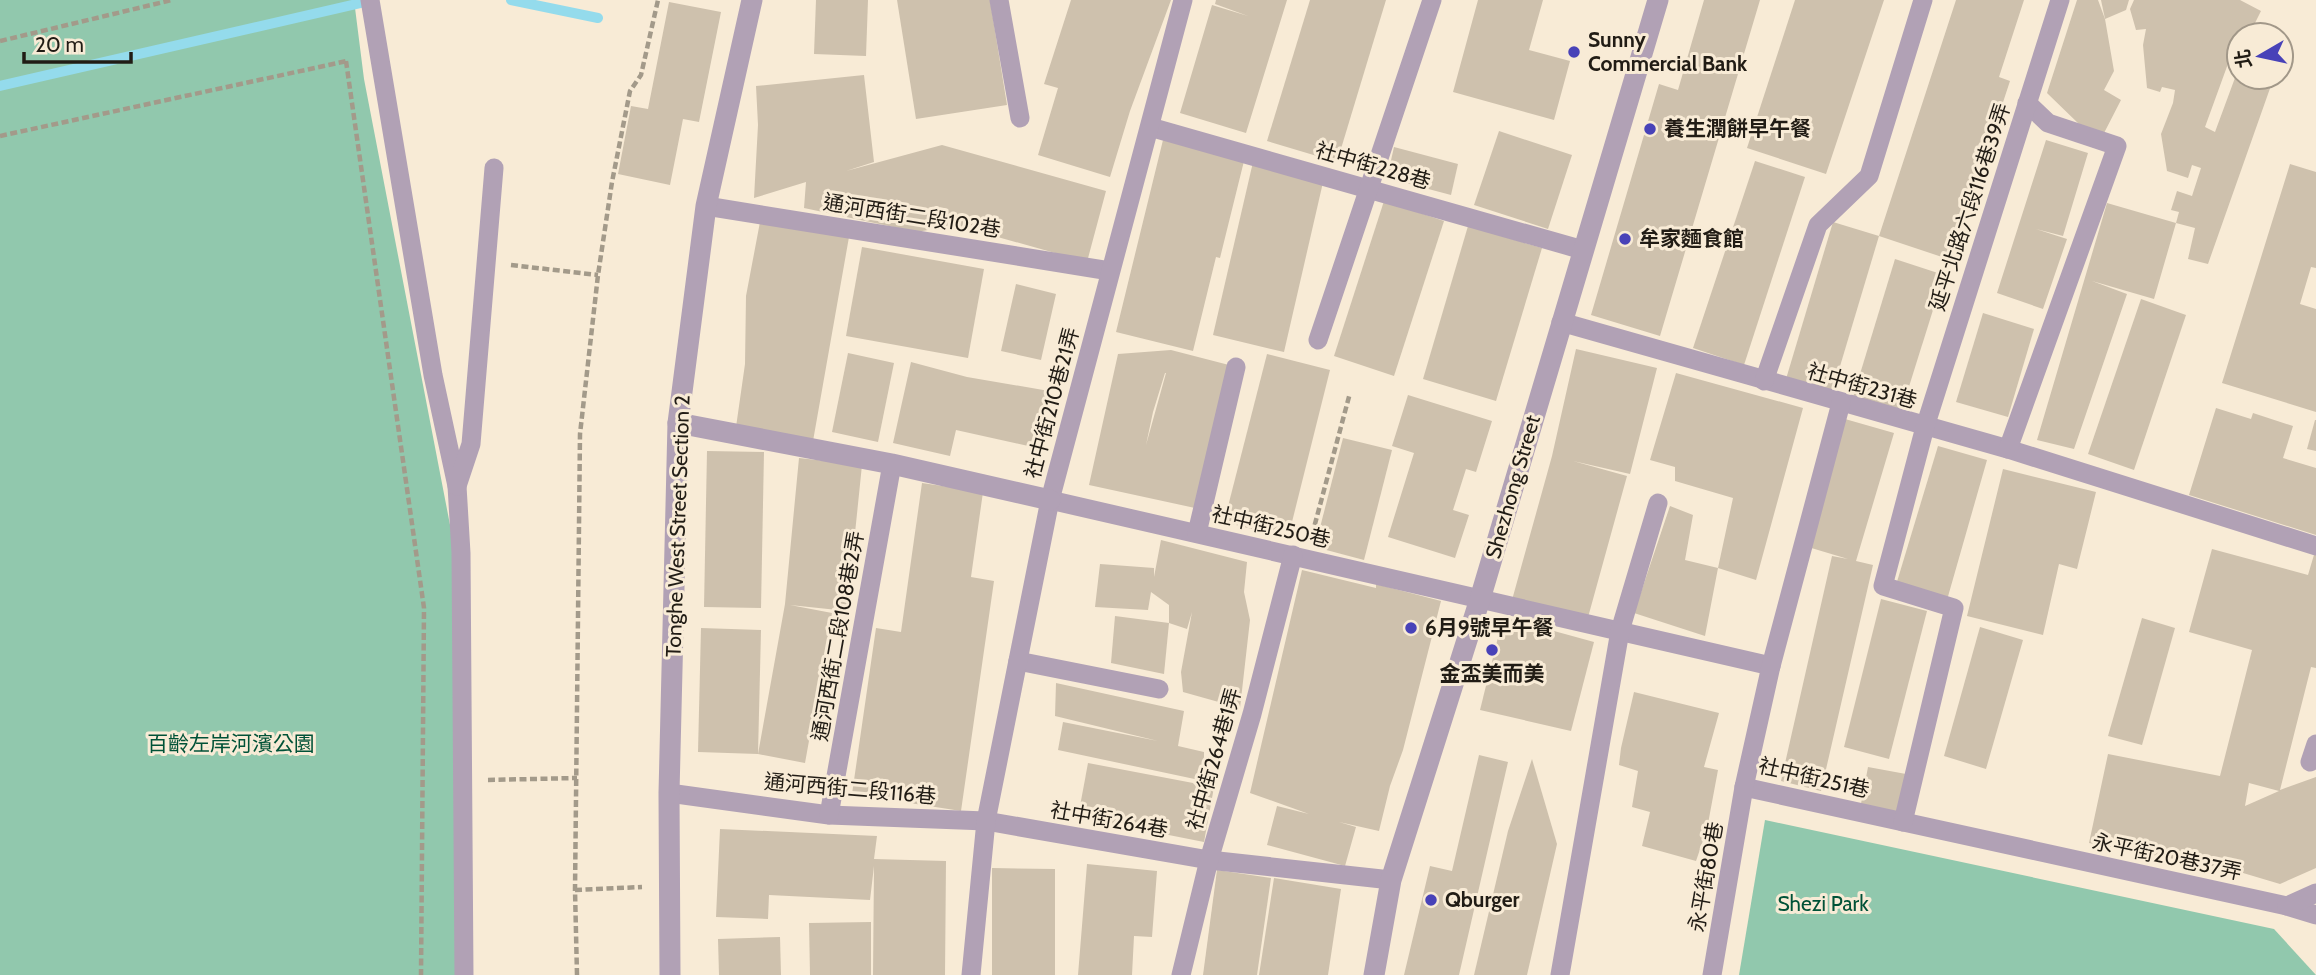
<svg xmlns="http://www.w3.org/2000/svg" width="2316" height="975" font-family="Cabin,'Noto Sans TC',sans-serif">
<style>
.green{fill:#91c8ad}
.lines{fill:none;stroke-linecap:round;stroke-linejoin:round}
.stream{stroke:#94dbec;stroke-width:10}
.building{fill:#cec1ad;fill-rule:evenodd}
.path{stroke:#a39a8a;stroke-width:4.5;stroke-dasharray:7 3.5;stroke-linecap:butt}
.lane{stroke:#b1a1b5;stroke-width:19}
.street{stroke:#b1a1b5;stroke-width:21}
.poi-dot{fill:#4842b8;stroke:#f8ebd6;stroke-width:2.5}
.labels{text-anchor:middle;stroke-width:6;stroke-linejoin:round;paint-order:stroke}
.poi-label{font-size:21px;font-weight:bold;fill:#211c15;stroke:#f8ebd6;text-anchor:start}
.street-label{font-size:21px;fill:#211c15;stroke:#f8ebd6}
.park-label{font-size:21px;fill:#005237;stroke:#f8ebd6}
</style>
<rect width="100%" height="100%" fill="#f8ebd6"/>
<g class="green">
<polygon points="0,0 354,0 364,79 456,556 464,975 0,975"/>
<polygon points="1765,820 2274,929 2316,975 1739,975"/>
</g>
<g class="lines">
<g class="stream">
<polyline points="511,0 598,18"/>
<polyline points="0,86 374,0"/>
</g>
</g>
<g class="building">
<polygon points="816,0 868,0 866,56 814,54"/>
<polygon points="897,0 990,0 1007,105 916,119"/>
<polygon points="1071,0 1171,0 1130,111 1110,177 1038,155 1058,88 1044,84"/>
<polygon points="1216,0 1287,0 1246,133 1180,113 1212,5 1248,16 1215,4"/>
<polygon points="1310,0 1386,0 1337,162 1267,141"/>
<polygon points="1478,0 1543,0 1529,50 1570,61 1554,120 1453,92"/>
<polygon points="1704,0 1760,0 1660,336 1591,315 1659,84 1678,90"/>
<polygon points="1795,0 1884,0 1826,174 1747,148"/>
<polygon points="1956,0 2024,0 1999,77 2010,81 1951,260 1879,236"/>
<polygon points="2077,0 2098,0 2105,19 2114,71 2104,90 2121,100 2103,135 2081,126 2047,93"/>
<polygon points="2101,0 2129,0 2126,10 2105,19"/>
<polygon points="2134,0 2240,0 2261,11 2249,35 2239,35 2239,40 2237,39 2205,127 2215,132 2239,67 2239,77 2274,77 2208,264 2188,259 2195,228 2176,223 2179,212 2171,210 2177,191 2192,196 2201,168 2192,165 2188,178 2167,171 2161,134 2173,103 2175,90 2162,87 2160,92 2147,88 2143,45 2146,29 2136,30 2130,9"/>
<polygon points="669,2 721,12 699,122 683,119 670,185 618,174 631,106 648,109"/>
<polygon points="864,75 874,162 846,171 942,145 1106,191 1087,262 955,225 917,232 804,208 806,182 754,198 758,125 756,86"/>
<polygon points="1499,131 1572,155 1548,229 1474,205"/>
<polygon points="1163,140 1244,161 1220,258 1216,257 1193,351 1116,332"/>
<polygon points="2046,140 2088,153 2063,236 2036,229 2067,239 2043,309 1997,293"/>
<polygon points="1394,147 1458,164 1451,195 1387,178"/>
<polygon points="1755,161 1805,177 1744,365 1693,348"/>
<polygon points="1253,162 1324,178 1284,352 1213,335"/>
<polygon points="2290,164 2316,172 2316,268 2311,267 2300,304 2316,309 2316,412 2222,383"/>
<polygon points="1384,201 1444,221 1394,376 1334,356"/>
<polygon points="2107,203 2176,223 2154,299 2092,281 2127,294 2074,449 2037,440"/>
<polygon points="760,222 849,237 813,441 736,427 745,364 746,296"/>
<polygon points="1833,222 1879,236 1832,393 1786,379"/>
<polygon points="1468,226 1542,248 1496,401 1423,379"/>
<polygon points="862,247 984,269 968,358 846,336"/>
<polygon points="1895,259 1944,275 1901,412 1853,397"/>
<polygon points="1016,284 1056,294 1041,360 1001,351"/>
<polygon points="2141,299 2186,315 2134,470 2088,454"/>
<polygon points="1983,313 2034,329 2008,417 1956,402"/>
<polygon points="1576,349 1657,368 1630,474 1573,461 1627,476 1587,621 1512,600 1552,456"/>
<path d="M1171,350L1229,365L1195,508L1089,485L1118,354ZM1165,373H1166L1146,445L1153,412Z"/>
<polygon points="848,353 894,363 878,442 832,432"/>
<polygon points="1267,354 1330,370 1288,538 1224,522"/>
<polygon points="911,362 967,377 1049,391 1042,449 956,430 950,456 893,443"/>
<polygon points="1676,373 1803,408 1756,580 1718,568 1733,498 1675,481 1675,467 1650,460"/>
<polygon points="1408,395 1492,421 1476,472 1466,469 1453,510 1469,515 1455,558 1388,537 1414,453 1392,446"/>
<polygon points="2216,408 2251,419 2253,413 2293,426 2283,458 2316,468 2316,535 2189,495"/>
<polygon points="1845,419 1894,433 1856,561 1873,565 1821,791 1781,781 1832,556 1848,559 1808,547"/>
<polygon points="2315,420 2316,420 2316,451 2307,449"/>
<polygon points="1343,438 1392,450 1364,560 1315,547"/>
<polygon points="1938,446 1987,460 1947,600 1896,585"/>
<polygon points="707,451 764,452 761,608 704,607"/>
<polygon points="799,458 862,465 847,611 790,605 832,613 805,763 758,754 785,604"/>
<polygon points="2003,469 2096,492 2077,569 2059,564 2043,635 1967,616"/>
<polygon points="922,483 983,492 971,577 994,581 961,811 852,794 876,628 901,632"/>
<polygon points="1670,506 1693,515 1685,560 1718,568 1705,636 1634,613"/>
<polygon points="1161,540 1247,562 1244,592 1250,620 1240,708 1183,692 1181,672 1192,612 1187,629 1169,623 1169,605 1151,592 1148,610 1095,607 1100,564 1154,568 1154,577"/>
<path d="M2316,548V668L2311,667L2280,790L2316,777V868L2280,884L2233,870L2089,843L2108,754L2220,776L2252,650L2189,632L2212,549L2308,575ZM2249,783L2279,791L2245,806Z"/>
<polygon points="1302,570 1376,588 1376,584 1441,601 1403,750 1390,786 1379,831 1339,822 1356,827 1345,866 1267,845 1277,806 1309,814 1250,793"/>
<polygon points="1881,599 1927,611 1889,759 1844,747"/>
<polygon points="1115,616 1169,623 1164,674 1111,663"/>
<polygon points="1503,617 1594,642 1571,731 1480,710"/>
<polygon points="2142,618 2175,628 2142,745 2108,736"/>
<polygon points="1980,627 2023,640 1986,769 1944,756"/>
<polygon points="701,628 761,630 758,754 698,752"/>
<polygon points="1056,683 1184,711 1178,746 1204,752 1204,781 1058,750 1063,722 1158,741 1055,716"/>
<polygon points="1634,692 1719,713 1704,767 1718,770 1707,829 1696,861 1642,846 1650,812 1632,807 1638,771 1619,765 1621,748"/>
<polygon points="1479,755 1508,762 1459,975 1404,975 1430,866 1452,871"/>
<polygon points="1532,759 1557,844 1527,975 1474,975 1508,831"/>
<polygon points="1088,763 1214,787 1204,842 1078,817"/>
<polygon points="1868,767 1906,774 1898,816 1860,809"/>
<polygon points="720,829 877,836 874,859 946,861 945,975 873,975 874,866 870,900 769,895 768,919 716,917"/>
<polygon points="1087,864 1157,871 1152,937 1134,936 1132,975 1078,975"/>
<polygon points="992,868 1055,869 1055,975 992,975"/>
<polygon points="1217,870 1271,878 1257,975 1203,975"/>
<polygon points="1274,878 1341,889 1328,975 1259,975"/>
<polygon points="871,922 871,975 810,975 809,923"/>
<polygon points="780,937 781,975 719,975 718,939"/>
</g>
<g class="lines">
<g class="path">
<polyline points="0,41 172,0"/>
<polyline points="346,61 424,608 421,975"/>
<polyline points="0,136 347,61"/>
<polyline points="511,265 598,275"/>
<polyline points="1312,535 1350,393"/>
<polyline points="488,780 577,778"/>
<polyline points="575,890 642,887"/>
<polyline points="577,975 575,890 580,434 598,275 612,182 630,91 641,75 658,0"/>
</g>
<g class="lane">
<polyline points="370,0 433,375 457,486 461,553 464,975"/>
<polyline points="999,0 1020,118"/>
<polyline points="1150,127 1583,250"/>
<polyline points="706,206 1110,271"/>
<polyline points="1561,322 2008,449 2316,546"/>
<polyline points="1318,340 1432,0"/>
<polyline points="1764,381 1818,225 1869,176 1923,0"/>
<polyline points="2008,449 2117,146 2048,123 2027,103"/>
<polyline points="457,486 471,444 494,168"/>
<polyline points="1050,500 1771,666"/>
<polyline points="1197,533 1236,367"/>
<polyline points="1018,661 1159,689"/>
<polyline points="2310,762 2316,744"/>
<polyline points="1744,787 2287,906 2316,915"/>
<polyline points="669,793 829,815 986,821 1209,860 1391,880"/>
<polyline points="829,815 892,464"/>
<polyline points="1903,822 1954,608 1883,586 1925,427 2060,0"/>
<polyline points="2287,906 2316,893"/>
<polyline points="971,975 986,821 1050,500 1183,0"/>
<polyline points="1181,975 1209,860 1252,714 1293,555"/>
<polyline points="1560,975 1620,631 1658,503"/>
<polyline points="1712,975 1744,787 1771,666 1841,403"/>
</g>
<g class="street">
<polyline points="678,423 892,464 1050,500"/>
<polyline points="670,975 669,793 678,423 706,206 752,0"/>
<polyline points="1374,975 1391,880 1480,599 1658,0"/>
</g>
</g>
<g class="poi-dot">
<circle cx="1574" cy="52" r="7"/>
<circle cx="1650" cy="129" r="7"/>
<circle cx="1625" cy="239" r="7"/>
<circle cx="1411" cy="628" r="7"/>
<circle cx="1492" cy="650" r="7"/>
<circle cx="1431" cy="900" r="7"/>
</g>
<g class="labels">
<g class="poi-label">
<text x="1588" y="47">Sunny<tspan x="1588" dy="24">Commercial Bank</tspan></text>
<text x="1664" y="136">養生潤餅早午餐</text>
<text x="1639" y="246">牟家麵食館</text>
<text x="1425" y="635">6月9號早午餐</text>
<text x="1492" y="681" text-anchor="middle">金盃美而美</text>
<text x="1445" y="907">Qburger</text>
</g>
<g class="street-label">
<text transform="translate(1373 166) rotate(16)" y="7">社中街228巷</text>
<text transform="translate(1970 207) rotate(-72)" y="7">延平北路六段116巷39弄</text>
<text transform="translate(912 216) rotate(9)" y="7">通河西街二段102巷</text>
<text transform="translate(1862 386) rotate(16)" y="7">社中街231巷</text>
<text transform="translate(1052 403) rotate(-75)" y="7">社中街210巷21弄</text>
<text transform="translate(1513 487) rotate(-74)" y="7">Shezhong Street</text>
<text transform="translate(678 526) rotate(-88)" y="7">Tonghe West Street Section 2</text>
<text transform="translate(1271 527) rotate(13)" y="7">社中街250巷</text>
<text transform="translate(838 636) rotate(-80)" y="7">通河西街二段108巷2弄</text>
<text transform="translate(1214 759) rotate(-74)" y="7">社中街264巷1弄</text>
<text transform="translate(1814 778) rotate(13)" y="7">社中街251巷</text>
<text transform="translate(850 789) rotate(5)" y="7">通河西街二段116巷</text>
<text transform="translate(1109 820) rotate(10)" y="7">社中街264巷</text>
<text transform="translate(2167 857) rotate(12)" y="7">永平街20巷37弄</text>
<text transform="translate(1706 877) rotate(-80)" y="7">永平街80巷</text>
</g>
<g class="park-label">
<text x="231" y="751">百齡左岸河濱公園</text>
<text x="1823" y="911">Shezi Park</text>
</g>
</g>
<g transform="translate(2260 56) rotate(261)"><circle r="33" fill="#f8ebd6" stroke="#a29889" stroke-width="2"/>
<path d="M0-5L12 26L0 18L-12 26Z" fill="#4842b8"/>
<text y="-10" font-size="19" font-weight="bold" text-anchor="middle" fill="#211c15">北</text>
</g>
<path d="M24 52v10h107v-10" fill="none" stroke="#211c15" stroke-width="3.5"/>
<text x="35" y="52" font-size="21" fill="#211c15" stroke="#f8ebd6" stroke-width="5" paint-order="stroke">20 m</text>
</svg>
